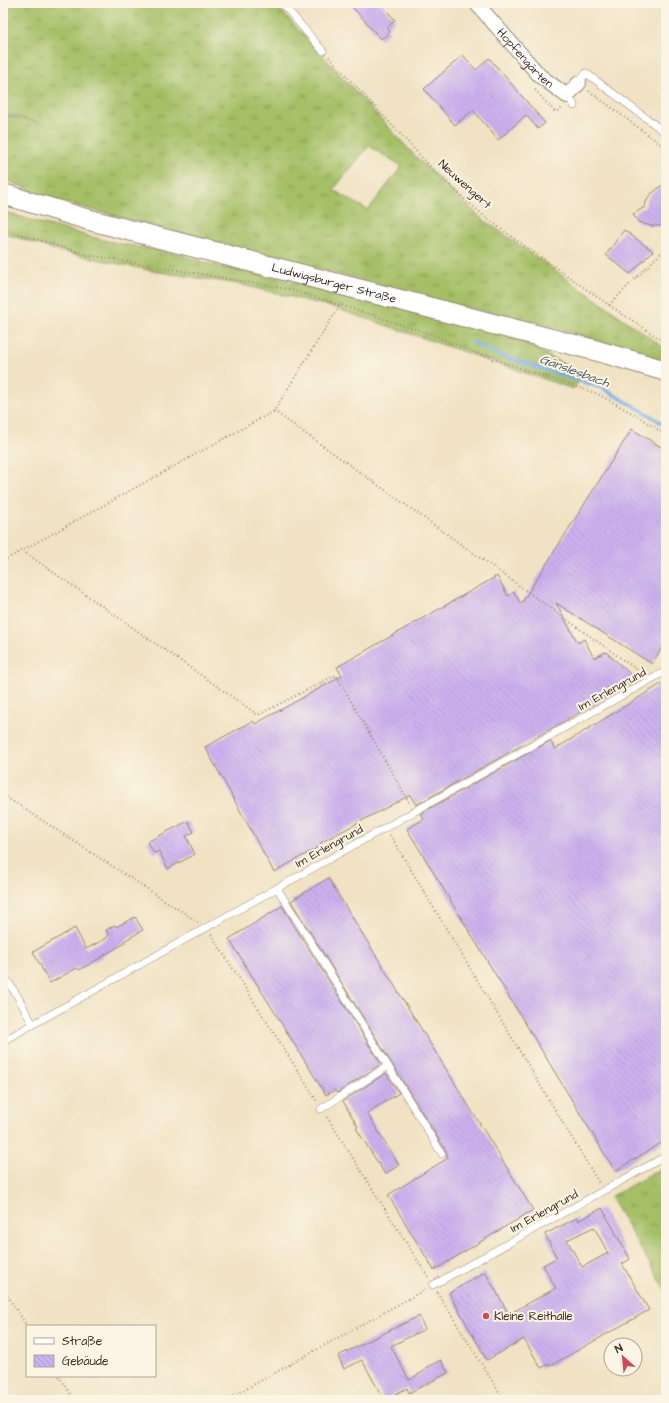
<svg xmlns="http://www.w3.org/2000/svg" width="669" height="1403" font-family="'Architects Daughter',sans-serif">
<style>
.grass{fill:url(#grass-tufts);stroke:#707442;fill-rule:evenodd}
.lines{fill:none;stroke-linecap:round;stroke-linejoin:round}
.stream{stroke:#76ade5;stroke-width:3.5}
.building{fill:url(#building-back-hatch);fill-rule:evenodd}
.lane-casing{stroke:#968670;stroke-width:8}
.street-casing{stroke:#968670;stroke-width:16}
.secondary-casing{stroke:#968670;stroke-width:22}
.path{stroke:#968670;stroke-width:2;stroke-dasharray:1 3;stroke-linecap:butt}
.lane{stroke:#fff;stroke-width:7}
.street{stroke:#fff;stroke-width:14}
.secondary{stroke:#fff;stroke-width:20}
.poi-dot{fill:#d1495b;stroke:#fcf5e5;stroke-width:1.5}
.labels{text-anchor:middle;stroke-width:4;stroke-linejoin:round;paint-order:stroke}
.street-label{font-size:12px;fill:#3b2a1e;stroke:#fcf5e5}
.poi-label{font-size:12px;fill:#3b2a1e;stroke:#fcf5e5;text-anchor:start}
.water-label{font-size:13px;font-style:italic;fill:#505864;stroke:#fcf5e5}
</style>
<defs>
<pattern id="grass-tufts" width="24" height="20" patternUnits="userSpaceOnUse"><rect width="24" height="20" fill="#a4bf66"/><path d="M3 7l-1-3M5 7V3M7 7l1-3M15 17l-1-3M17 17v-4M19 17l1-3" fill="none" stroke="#879b53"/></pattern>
<pattern id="building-back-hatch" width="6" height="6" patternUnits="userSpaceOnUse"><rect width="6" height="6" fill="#cab1ef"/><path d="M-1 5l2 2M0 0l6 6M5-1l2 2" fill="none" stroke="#ae98cc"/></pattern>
</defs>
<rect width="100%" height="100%" fill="#fcf5e5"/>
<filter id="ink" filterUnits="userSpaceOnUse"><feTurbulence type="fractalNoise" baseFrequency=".025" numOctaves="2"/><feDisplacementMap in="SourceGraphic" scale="8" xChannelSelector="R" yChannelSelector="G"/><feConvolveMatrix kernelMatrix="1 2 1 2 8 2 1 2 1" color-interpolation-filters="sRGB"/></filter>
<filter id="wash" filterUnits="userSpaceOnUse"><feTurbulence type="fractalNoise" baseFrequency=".012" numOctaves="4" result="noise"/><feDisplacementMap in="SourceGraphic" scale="16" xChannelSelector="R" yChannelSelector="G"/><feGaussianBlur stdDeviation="0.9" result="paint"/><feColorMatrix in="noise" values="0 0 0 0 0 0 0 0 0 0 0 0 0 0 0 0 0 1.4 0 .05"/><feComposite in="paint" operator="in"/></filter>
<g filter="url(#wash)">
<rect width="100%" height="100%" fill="#f0e2c3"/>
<g class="grass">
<path d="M3,3H274L417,158L481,218L666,349V362L547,325L459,306L55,200L3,179V115L39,123L31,120L3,114ZM369,146L402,166L368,210L333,190Z"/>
<polygon points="3,211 37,222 107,241 178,254 213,265 281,279 541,341 525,343 584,375 573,389 332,307 239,284 153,271 59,251 3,233"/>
<polygon points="666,1166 666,1291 610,1197"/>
</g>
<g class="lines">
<polyline class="stream" points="472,342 496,354 602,388 648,414 666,426"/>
</g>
<g id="blocks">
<g class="building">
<polygon points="349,3 380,3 395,20 387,28 390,32 381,39"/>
<polygon points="463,55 476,70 489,58 545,123 538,129 526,115 498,140 473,110 455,125 424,89"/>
<polygon points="666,182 666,226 651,226 638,222 633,214 645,207 646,202 650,195"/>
<polygon points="624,230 653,251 630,274 606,255"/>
<polygon points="632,429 666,450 666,641 652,664 556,603 578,643 584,639 594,658 606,652 637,680 416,805 410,795 320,843 322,845 274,872 205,747 253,721 255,724 342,676 337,667 497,576 508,596 514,592 521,604"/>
<polygon points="666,681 666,1140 615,1171 407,829 424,819 420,814 550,741 555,749"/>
<polygon points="188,821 194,832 186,836 195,854 168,869 159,851 154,853 147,842"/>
<polygon points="328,878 533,1210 434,1270 388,1195 448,1158 446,1151 291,901"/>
<polygon points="282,906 381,1064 337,1093 335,1090 326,1095 229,939"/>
<polygon points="135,917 143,930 124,941 125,943 104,955 105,955 79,970 77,968 50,983 33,952 75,928 86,949 107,938 107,937 109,935 106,930 115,925 116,927"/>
<polygon points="386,1073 399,1093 367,1113 399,1165 385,1174 356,1128 358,1127 343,1101"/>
<path d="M602,1208L630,1259L622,1264L649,1310L550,1366L549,1364L541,1368L524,1339L487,1360L449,1293L485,1272L509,1314L556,1288L543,1265L557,1258L545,1234L577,1218L578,1221ZM594,1227L608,1253L582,1267L567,1240Z"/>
<polygon points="419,1316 425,1329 391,1346 409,1380 426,1370 425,1368 441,1360 448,1373 409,1393 407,1388 384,1400 362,1360 344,1369 338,1356"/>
</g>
</g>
</g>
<g filter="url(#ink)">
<use href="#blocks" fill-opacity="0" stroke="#968670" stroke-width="1"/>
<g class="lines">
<defs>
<g id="lane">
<polyline points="282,3 323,51"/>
<polyline points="579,83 586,73 666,133"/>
<polyline points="567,96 573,103 574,106"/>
<polyline points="277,888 388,1066 321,1109"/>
<polyline points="3,974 18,997 33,1025"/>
<polyline points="3,1041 666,671"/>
<polyline points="388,1066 442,1154"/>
<polyline points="433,1285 666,1156"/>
</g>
<g id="street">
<path id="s1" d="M476,3L540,76L567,96L579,83"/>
</g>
<g id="secondary">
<path id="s2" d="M3,194L86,219L598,351L666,371"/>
</g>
</defs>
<use href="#lane" class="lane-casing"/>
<use href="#street" class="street-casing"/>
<use href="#secondary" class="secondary-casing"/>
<g class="path">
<polyline points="460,3 464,8"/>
<polyline points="329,57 439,176 484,216 505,232 609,305 666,343"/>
<polyline points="535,90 555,112 563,108"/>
<polyline points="589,91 666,148"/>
<polyline points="3,229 88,255 288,289 340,305 431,334 481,355 598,394 639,417 666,435"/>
<polyline points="609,305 666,248"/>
<polyline points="274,411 643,674"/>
<polyline points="23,551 258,715 336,675 410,804"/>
<polyline points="3,561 274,411 340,305"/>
<polyline points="3,795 198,922"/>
<polyline points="390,835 599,1183"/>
<polyline points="211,934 317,1101"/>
<polyline points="327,1117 428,1277"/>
<polyline points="3,1289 27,1326"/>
<polyline points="437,1292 504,1400"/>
<polyline points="59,1376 74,1400"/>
<polyline points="226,1400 426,1289"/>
</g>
<use href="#lane" class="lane"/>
<use href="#street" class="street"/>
<use href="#secondary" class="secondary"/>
</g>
</g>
<circle class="poi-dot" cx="486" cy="1316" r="4"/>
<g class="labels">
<g class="street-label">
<text dy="4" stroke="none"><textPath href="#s1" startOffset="74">Hopfengärten</textPath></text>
<text transform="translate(465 184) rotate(42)" y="4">Neuwengert</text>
<text dy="4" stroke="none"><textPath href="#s2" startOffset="343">Ludwigsburger Straße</textPath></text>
<text transform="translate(612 689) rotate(-29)" y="4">Im Erlengrund</text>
<text transform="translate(329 846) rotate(-29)" y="4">Im Erlengrund</text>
<text transform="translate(544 1211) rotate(-29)" y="4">Im Erlengrund</text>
</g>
<g class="poi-label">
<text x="494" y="1320">Kleine Reithalle</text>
</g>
<g class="water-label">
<text transform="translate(575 370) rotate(20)" y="5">Gänslesbach</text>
</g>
</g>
<rect width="669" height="1403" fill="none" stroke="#fcf5e5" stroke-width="16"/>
<rect x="26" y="1325" width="130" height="52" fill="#fcf5e5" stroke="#afa495"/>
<rect x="34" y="1338" width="20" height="6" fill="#ffffff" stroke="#afa495"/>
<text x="62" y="1345" font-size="12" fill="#3b2a1e">Straße</text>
<rect x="34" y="1355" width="20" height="12" fill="url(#building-back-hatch)" stroke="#afa495"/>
<text x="62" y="1365" font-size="12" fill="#3b2a1e">Gebäude</text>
<g transform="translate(623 1357) rotate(333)"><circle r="19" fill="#fcf5e5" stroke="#afa495"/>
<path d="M0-3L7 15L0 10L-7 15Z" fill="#d1495b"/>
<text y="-6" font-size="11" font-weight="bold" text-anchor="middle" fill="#3b2a1e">N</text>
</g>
</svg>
